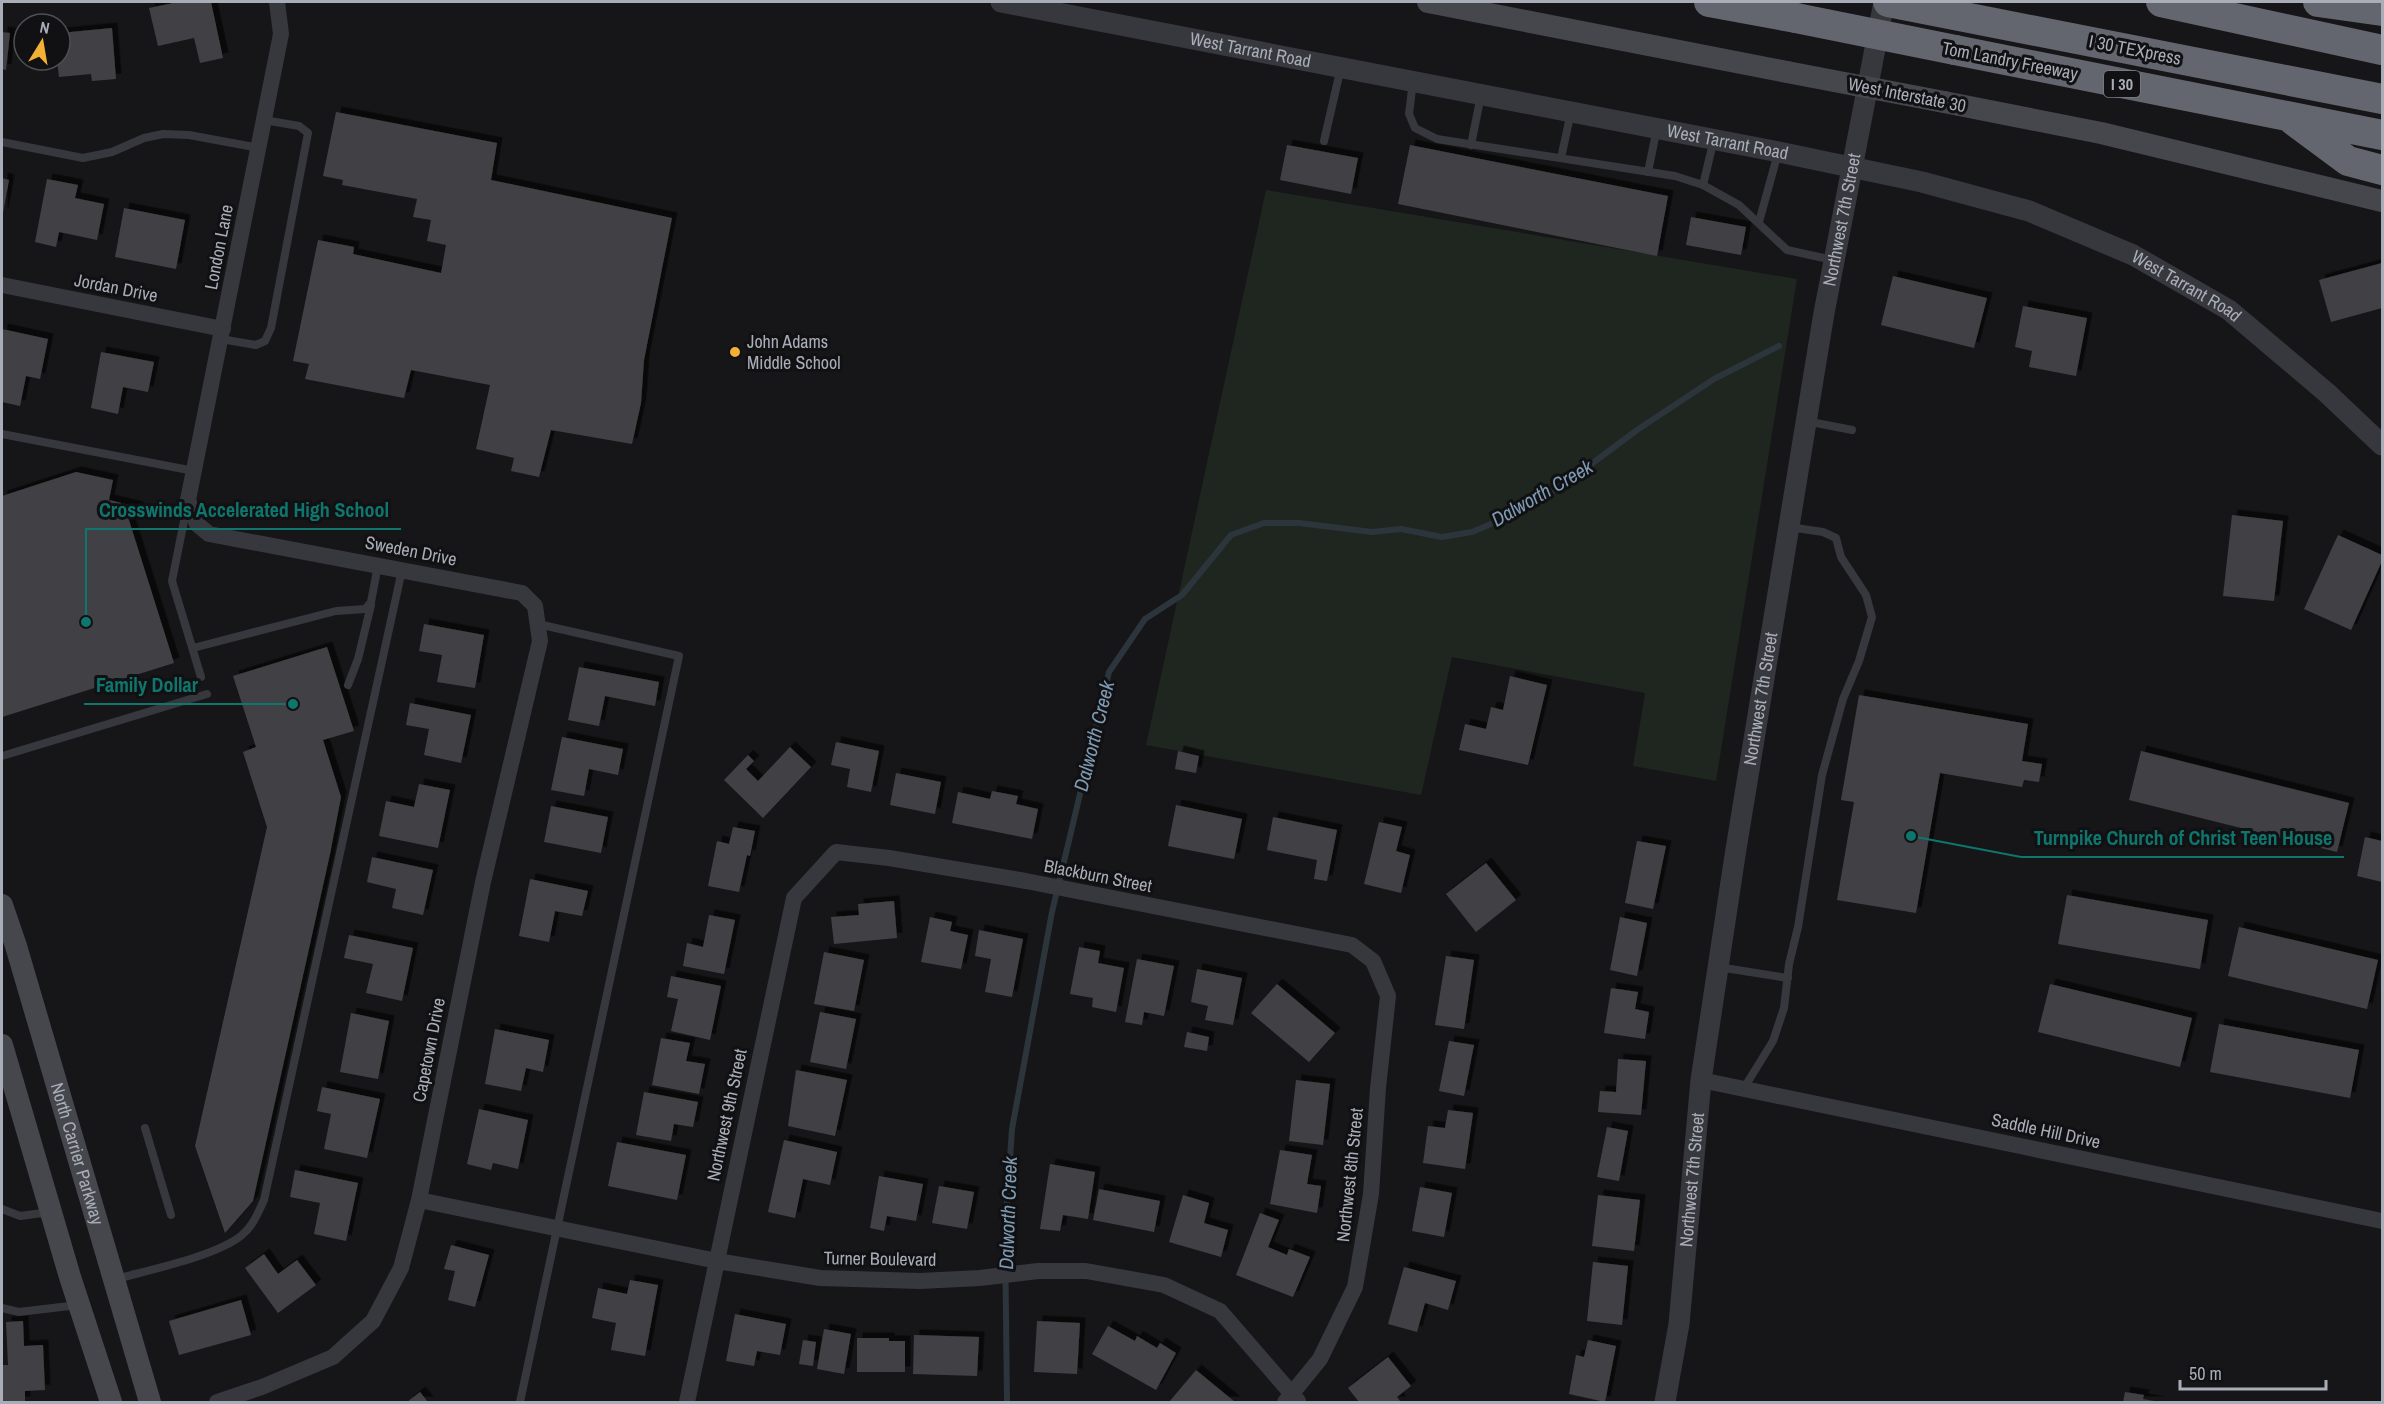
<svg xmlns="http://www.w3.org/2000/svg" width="2384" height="1404" font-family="'Archivo Narrow',sans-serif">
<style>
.green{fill:#1e261f}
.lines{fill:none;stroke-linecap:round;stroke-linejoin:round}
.stream{stroke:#2c353c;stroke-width:6}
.building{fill:#404145;filter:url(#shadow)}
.service{stroke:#37383d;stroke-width:8}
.minor{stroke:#37383d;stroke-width:16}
.tertiary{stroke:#37383d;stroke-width:21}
.secondary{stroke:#45474d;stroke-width:22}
.motorway{stroke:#63666e;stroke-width:30}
.secondary-bridge{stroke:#45474d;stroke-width:22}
.motorway-bridge{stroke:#63666e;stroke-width:30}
.poi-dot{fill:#f2b134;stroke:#111113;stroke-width:2}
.labels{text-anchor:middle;stroke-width:6;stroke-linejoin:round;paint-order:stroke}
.shield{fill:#111113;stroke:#7b7e86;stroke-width:1.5}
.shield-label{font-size:16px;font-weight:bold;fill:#a8adb8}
.street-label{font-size:18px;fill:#a8adb8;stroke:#111113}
.poi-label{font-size:18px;fill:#a8adb8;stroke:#111113;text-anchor:start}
.water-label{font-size:20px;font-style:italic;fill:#7f9bb3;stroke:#111113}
.leader{fill:none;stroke:#0f766e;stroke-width:2}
.callout-dot{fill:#0f766e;stroke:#111113;stroke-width:2}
.callout-label{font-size:20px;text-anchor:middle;font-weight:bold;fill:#0f766e;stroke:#111113;stroke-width:6;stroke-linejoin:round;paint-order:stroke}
</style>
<defs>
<filter id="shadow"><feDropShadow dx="5.5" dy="-5.5" stdDeviation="0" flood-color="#0009"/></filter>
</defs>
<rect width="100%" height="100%" fill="#161618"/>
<polygon class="green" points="1266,190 1797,279 1716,781 1633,766 1645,693 1452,657 1421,795 1146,745"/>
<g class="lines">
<polyline class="stream" points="1007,1402 1005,1232 1012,1129 1052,912 1109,672 1145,619 1182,595 1231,535 1264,523 1299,523 1372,532 1401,529 1442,537 1472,532 1505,518 1566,483 1637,430 1714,379 1779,346"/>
</g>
<g class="building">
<polygon points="178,2 211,2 223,58 200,63 194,38 158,46 149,8"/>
<polygon points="112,28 116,79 92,81 91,74 59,77 57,60 60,60 60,33"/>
<polygon points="2,32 10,33 6,70 2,69"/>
<polygon points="336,112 497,143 491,180 672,218 644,360 641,403 632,444 551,430 539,477 511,471 514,458 476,449 490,385 411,370 404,398 305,379 309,364 293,361 318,240 354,247 353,254 441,273 446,245 427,241 431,220 413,217 417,199 342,185 343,180 323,176"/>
<polygon points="1287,145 1358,158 1351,194 1280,180"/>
<polygon points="1410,145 1668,196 1657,256 1398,204"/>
<polygon points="2,178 9,180 3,213 2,213"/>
<polygon points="47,179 78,185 75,198 104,204 97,240 59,232 56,247 35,242"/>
<polygon points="124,208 185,220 176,269 115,257"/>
<polygon points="1691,217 1746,227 1741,255 1686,245"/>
<polygon points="2382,263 2382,308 2331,322 2319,280"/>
<polygon points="1893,276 1987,298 1974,348 1881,325"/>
<polygon points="2023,306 2087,318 2076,376 2029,367 2032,351 2015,347"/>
<polygon points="2,329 48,339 40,379 26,376 20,406 2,402"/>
<polygon points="101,352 154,362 148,392 123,387 118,414 91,408"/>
<polygon points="76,472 113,480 109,500 138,507 140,513 128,517 174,663 2,717 2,496"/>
<polygon points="2232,515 2283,521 2274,601 2223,596"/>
<polygon points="2338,535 2382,555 2382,561 2351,630 2304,609"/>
<polygon points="424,624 484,635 475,688 437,682 442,655 419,651"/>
<polygon points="327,647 354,731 323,740 341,797 330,854 253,1201 225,1233 195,1146 267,827 243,752 256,747 233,676"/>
<polygon points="579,667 659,682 655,706 605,696 599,726 568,720"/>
<polygon points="1510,676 1547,685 1528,765 1459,750 1465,724 1486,729 1491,707 1503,710"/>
<polygon points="1859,695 2028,724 2022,761 2042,764 2039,782 2024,780 2022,787 1940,773 1916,913 1837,900 1854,802 1841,800"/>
<polygon points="410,703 471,715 461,763 424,755 429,729 406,725"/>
<polygon points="562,737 623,749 618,775 589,769 584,796 551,790"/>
<polygon points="836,742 879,751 871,792 847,787 850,769 831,765"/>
<polygon points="790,747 811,767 763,818 724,780 748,755 754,761 746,769 758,781"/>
<polygon points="1178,751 1199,756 1196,773 1175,769"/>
<polygon points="2141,751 2349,803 2337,852 2129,800"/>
<polygon points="896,773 941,782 935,814 890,805"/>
<polygon points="419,784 450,790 438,848 379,836 386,801 414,807"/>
<polygon points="992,791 1018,796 1016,804 1038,809 1032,839 952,823 958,792 990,799"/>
<polygon points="1176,805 1242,819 1234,859 1168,846"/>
<polygon points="551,806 608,817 601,853 544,842"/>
<polygon points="1273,817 1337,830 1327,881 1314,879 1317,860 1267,850"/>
<polygon points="1379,822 1402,827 1396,851 1410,855 1401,893 1364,884"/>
<polygon points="733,827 755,831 750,856 747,855 739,892 708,886 717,841 729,844"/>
<polygon points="2365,837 2382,841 2382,882 2357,876"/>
<polygon points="1637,841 1666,846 1653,909 1625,903"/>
<polygon points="372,857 433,870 423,915 392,908 396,889 367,882"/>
<polygon points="1486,863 1516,900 1476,932 1446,894"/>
<polygon points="530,879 588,891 582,916 555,911 549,942 519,936"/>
<polygon points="2067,895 2208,920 2200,969 2058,944"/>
<polygon points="894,901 897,938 834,944 831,917 859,915 858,904"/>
<polygon points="709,915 735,920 724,974 683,966 687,943 703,947"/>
<polygon points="930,917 952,922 950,931 968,935 961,969 921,962"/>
<polygon points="1620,917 1647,923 1637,976 1610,970"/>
<polygon points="2239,927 2378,960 2367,1009 2228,976"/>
<polygon points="979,930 1023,939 1012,997 985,992 991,959 975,956"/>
<polygon points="349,935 413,948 402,1001 366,993 373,964 344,958"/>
<polygon points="1079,947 1100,951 1098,963 1124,968 1116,1012 1092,1007 1093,998 1070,994"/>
<polygon points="824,952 864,960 854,1011 814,1004"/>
<polygon points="1446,956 1474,960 1464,1029 1435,1025"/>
<polygon points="1137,959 1174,966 1164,1016 1144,1012 1142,1025 1125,1022"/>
<polygon points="1197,969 1242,978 1233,1025 1205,1020 1208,1006 1191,1002"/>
<polygon points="671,976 721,986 710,1040 671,1031 678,999 667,997"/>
<polygon points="1277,984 1335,1033 1309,1062 1251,1013"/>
<polygon points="2050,984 2192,1018 2180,1067 2038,1032"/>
<polygon points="1611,988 1638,992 1635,1009 1649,1012 1645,1039 1604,1033"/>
<polygon points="820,1012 856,1019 846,1069 810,1062"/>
<polygon points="351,1013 389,1021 378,1079 340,1072"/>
<polygon points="2219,1024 2359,1050 2350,1098 2210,1072"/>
<polygon points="495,1029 549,1040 543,1072 526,1068 521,1091 485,1084"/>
<polygon points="1187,1032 1209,1037 1207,1051 1184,1047"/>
<polygon points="661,1038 690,1043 686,1061 705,1064 699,1094 652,1085"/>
<polygon points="1449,1041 1474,1045 1464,1096 1439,1091"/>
<polygon points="1618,1059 1646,1061 1641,1115 1598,1112 1600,1091 1616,1092"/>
<polygon points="796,1070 847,1080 835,1136 788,1126"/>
<polygon points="1296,1080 1330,1084 1323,1145 1289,1141"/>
<polygon points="322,1087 380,1099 367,1158 324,1149 331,1114 317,1111"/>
<polygon points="644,1092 698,1102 693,1127 674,1124 671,1141 636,1135"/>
<polygon points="479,1109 528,1120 518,1169 493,1163 491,1170 467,1164"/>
<polygon points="1448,1110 1473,1113 1465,1169 1423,1163 1428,1126 1445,1128"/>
<polygon points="1607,1127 1628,1131 1619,1181 1597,1177"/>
<polygon points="784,1140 837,1152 830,1185 803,1179 795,1218 768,1212"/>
<polygon points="617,1142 686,1155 677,1200 608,1186"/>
<polygon points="1280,1150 1312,1155 1307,1184 1321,1186 1317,1213 1270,1204"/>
<polygon points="1050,1164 1095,1172 1088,1219 1063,1215 1060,1231 1040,1229"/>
<polygon points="295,1170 358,1183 346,1241 314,1234 320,1203 290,1197"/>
<polygon points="879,1176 923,1184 916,1221 887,1216 884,1231 870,1228"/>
<polygon points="939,1186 974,1192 967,1229 932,1223"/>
<polygon points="1420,1187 1452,1193 1444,1237 1412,1231"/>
<polygon points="1099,1189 1160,1201 1154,1232 1093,1220"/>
<polygon points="1183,1195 1209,1203 1204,1223 1228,1230 1221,1257 1169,1242"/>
<polygon points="1598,1195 1640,1200 1634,1251 1592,1246"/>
<polygon points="1260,1213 1279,1220 1268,1247 1287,1255 1289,1249 1310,1257 1293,1297 1236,1275"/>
<polygon points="451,1245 489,1255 475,1307 448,1300 455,1271 444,1269"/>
<polygon points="264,1254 278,1274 297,1260 316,1285 278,1313 245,1268"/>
<polygon points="1593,1262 1628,1266 1622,1325 1587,1321"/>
<polygon points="1404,1267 1456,1281 1448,1310 1425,1303 1417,1332 1388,1324"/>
<polygon points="630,1280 658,1285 645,1356 611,1350 616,1323 592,1318 598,1288 627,1294"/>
<polygon points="241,1300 251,1335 179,1355 169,1321"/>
<polygon points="735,1314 786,1324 780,1355 757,1351 754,1366 726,1361"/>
<polygon points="23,1321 24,1346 43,1345 45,1390 25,1391 25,1402 2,1402 2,1365 8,1365 6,1322"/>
<polygon points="1037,1321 1080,1323 1077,1374 1034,1372"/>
<polygon points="1108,1326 1135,1341 1137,1336 1157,1348 1160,1343 1176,1353 1156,1390 1092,1354"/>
<polygon points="824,1329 851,1334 844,1374 817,1369"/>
<polygon points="914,1335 979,1337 977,1376 913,1374"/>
<polygon points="857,1338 889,1338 889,1341 905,1341 905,1372 857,1372"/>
<polygon points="803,1340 816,1342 813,1366 799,1364"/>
<polygon points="1588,1340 1616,1346 1605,1402 1569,1394 1576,1355 1584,1357"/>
<polygon points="1388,1357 1411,1386 1397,1397 1401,1402 1359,1402 1348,1388"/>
<polygon points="1196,1370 1235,1402 1169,1402"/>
<polygon points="420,1392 428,1402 407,1402"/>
<polygon points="2125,1392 2144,1395 2143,1399 2160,1402 2123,1402"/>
</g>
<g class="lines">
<g class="service">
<polyline points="1413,81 1409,114 1415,128 1437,139 1675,176 1703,185 1739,205 1787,250 1833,260"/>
<polyline points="1324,141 1341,67"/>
<polyline points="2,142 83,158 112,152 144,138 163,134 189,135 259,148"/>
<polyline points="1471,145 1481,95"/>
<polyline points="1561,158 1571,112"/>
<polyline points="1648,172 1657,128"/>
<polyline points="1703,185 1714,139"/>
<polyline points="1759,222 1778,153"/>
<polyline points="221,339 256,345 265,341 271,328 308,133 299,126 264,120"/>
<polyline points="1806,421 1852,430"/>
<polyline points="2,434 194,471"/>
<polyline points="187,506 172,581 201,677"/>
<polyline points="193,648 336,611 365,609 371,602 378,565"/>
<polyline points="348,685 358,659 371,605"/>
<polyline points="2,756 207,694"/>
<polyline points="1718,967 1788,978"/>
<polyline points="1744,1088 1773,1041 1784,1008 1789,964 1798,927 1822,775 1843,699 1859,661 1872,617 1866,595 1841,557 1836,538 1823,532 1789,527"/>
<polyline points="145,1128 171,1215"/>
<polyline points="2,1209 20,1216 50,1212"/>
<path d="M116,1279C149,1270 217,1256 242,1235C253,1226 258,1213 264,1200L402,570"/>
<polyline points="2,1308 19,1312 78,1305"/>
<polyline points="520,1402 679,656 538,624"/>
</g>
<g class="minor">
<polyline points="2,285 223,329"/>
<polyline points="1701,1080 2382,1221"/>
<polyline points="419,1200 717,1261 820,1278 920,1281 980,1278 1038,1271 1086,1271 1164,1285 1220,1311 1298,1401"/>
<polyline points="217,1402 262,1387 333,1357 373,1321 401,1268 419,1200 483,882 540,641 535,606 522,593 209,534 197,524 188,500 281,34 277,2"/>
<polyline points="687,1402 794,898 836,852 889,858 1026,881 1352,945 1373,961 1388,996 1378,1088 1371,1194 1355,1287 1320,1359 1285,1402"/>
</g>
<g class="tertiary">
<path id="s1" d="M1001,2L1779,152L1922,182L2029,211L2133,255L2229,310L2327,393L2382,445"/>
<path id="s2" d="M1665,1402L1679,1324L1701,1080L1736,849L1824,313L1884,2"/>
</g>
<g class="secondary">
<polyline points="1428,2 1787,72"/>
<polyline points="1944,102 2101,133 2382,201"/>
<path id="s3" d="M2,905L16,946L150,1402"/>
<polyline points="2,1045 70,1277 111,1402"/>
</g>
<g class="motorway">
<polyline points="1709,2 1796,18"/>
<polyline points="1888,2 2382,99"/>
<polyline points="2161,2 2382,50"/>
<polyline points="2318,2 2382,11"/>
<polyline points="1955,50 2382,135"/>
<polyline points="2294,121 2348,161 2382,170"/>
</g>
<polyline class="secondary-bridge" points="1787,72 1944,102"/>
<polyline class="motorway-bridge" points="1796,18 1955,50"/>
</g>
<circle class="poi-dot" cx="735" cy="352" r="6"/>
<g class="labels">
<rect class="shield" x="2104" y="71" width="36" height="26" rx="4.5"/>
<g class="shield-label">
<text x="2122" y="90">I 30</text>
</g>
<g class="street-label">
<text dy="6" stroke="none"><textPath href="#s1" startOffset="254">West Tarrant Road</textPath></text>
<text transform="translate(2135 50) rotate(11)" y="6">I 30 TEXpress</text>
<text transform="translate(2010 61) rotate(11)" y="6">Tom Landry Freeway</text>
<text transform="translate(1907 95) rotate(11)" y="6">West Interstate 30</text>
<text dy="6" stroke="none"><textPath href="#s1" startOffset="740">West Tarrant Road</textPath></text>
<text dy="6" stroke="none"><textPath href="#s2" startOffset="1196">Northwest 7th Street</textPath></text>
<text transform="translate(219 247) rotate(-79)" y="6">London Lane</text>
<text transform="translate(116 288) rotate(11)" y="6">Jordan Drive</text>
<text dy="6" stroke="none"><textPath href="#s1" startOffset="1224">West Tarrant Road</textPath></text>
<text transform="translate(411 551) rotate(11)" y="6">Sweden Drive</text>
<text dy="6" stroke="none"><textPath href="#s2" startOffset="710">Northwest 7th Street</textPath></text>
<text transform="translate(1098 876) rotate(11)" y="6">Blackburn Street</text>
<text transform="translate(429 1050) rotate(-79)" y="6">Capetown Drive</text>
<text transform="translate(727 1115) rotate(-78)" y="6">Northwest 9th Street</text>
<text transform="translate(2046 1131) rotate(12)" y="6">Saddle Hill Drive</text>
<text dy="6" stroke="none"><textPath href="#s3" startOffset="260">North Carrier Parkway</textPath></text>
<text transform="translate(1350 1175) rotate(-84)" y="6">Northwest 8th Street</text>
<text dy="6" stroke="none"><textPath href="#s2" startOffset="224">Northwest 7th Street</textPath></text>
<text transform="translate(880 1259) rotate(1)" y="6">Turner Boulevard</text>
</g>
<g class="poi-label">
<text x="747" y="348">John Adams<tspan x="747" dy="21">Middle School</tspan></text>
</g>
<g class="water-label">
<text transform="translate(1542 493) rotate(-30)" y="7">Dalworth Creek</text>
<text transform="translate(1094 736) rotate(-76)" y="7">Dalworth Creek</text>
<text transform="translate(1008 1213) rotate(-88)" y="7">Dalworth Creek</text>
</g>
</g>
<path class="leader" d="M86 622L86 529H401M293 704L211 704H84M1911 836L2021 857H2344"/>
<g class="callout-dot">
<circle cx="86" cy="622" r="6"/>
<circle cx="293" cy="704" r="6"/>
<circle cx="1911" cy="836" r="6"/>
</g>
<g class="callout-label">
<text x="244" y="517">Crosswinds Accelerated High School</text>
<text x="147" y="692">Family Dollar</text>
<text x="2183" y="845">Turnpike Church of Christ Teen House</text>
</g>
<rect width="2384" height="1404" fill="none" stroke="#a8adb8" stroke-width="6"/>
<g transform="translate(42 42) rotate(11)"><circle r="28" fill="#111113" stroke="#4d4f55" stroke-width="1.5"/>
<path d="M0-4.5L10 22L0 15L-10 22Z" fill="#f2b134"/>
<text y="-9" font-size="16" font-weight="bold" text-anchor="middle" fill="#a8adb8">N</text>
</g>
<path d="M2180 1380v9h146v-9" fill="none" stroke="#a8adb8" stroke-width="3"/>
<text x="2189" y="1380" font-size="18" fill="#a8adb8" stroke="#111113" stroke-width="4.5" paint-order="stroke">50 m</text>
</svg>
